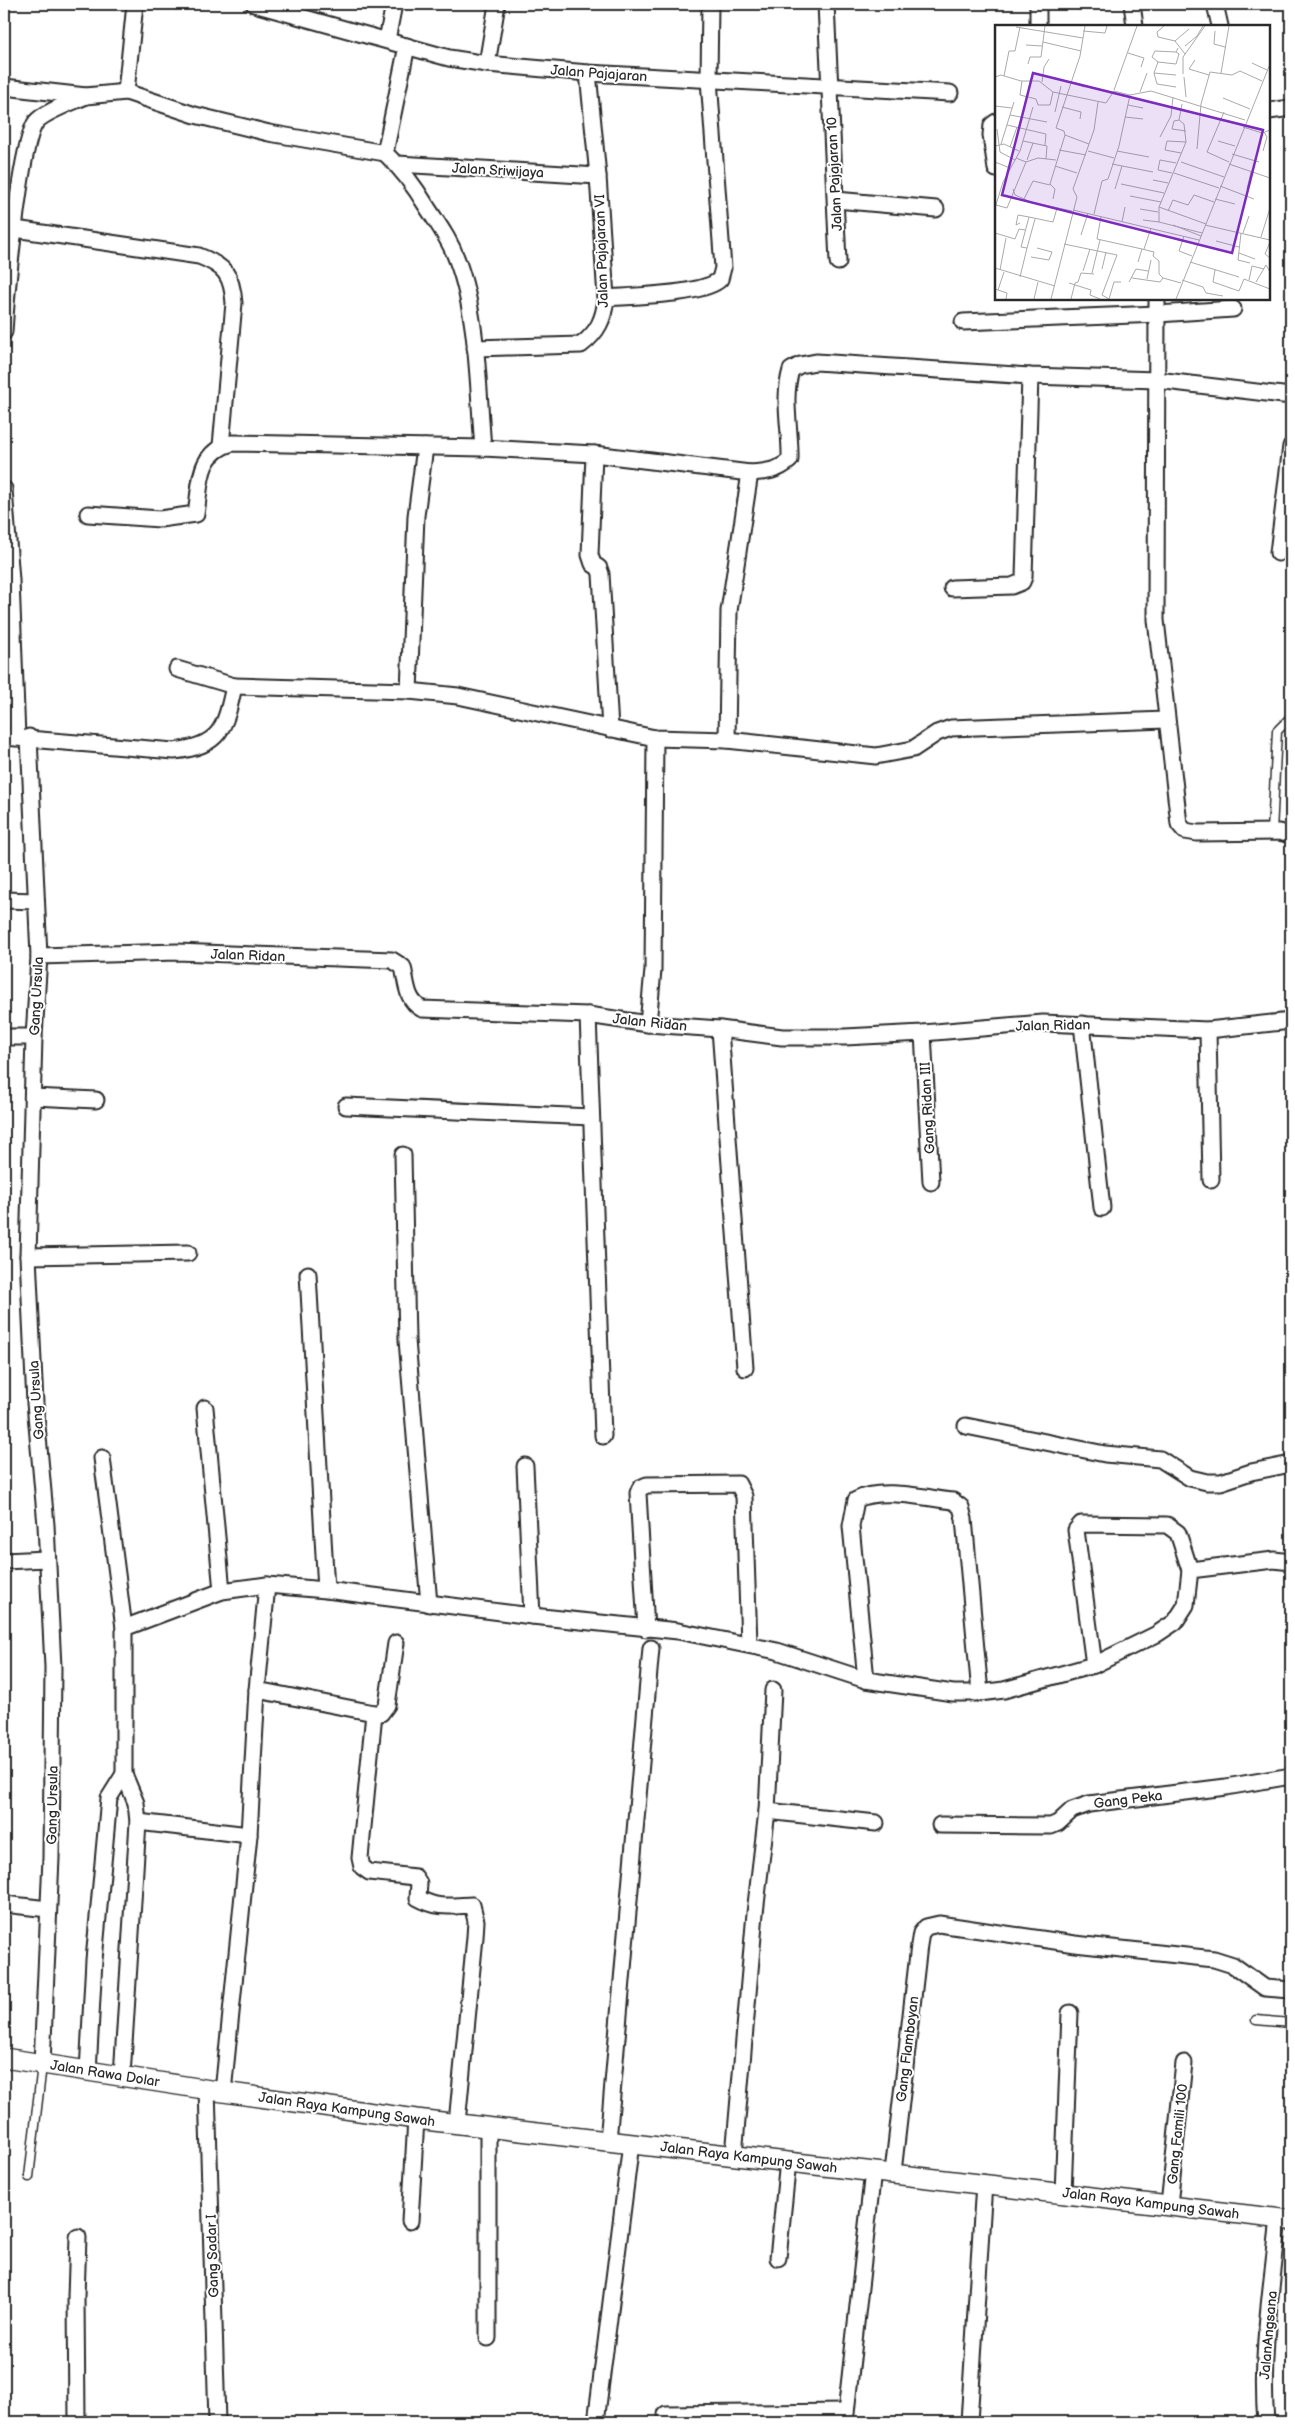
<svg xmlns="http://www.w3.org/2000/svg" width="1295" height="2426" font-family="'Balsamiq Sans',sans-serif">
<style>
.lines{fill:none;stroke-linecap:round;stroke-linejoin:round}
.service-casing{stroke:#2b2b2b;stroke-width:11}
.minor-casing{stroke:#2b2b2b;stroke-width:19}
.tertiary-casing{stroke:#2b2b2b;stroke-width:22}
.service{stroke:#fff;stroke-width:8}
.minor{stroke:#fff;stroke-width:15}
.tertiary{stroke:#fff;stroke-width:19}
.labels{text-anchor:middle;stroke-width:4;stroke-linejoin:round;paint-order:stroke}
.street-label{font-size:14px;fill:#2b2b2b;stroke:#fff}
.inset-road{fill:none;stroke:#aaa;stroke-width:1}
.view{fill:#7b2cbf;fill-opacity:0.15;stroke:#7b2cbf;stroke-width:2.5}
.inset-edge{fill:none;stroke:#2b2b2b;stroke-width:2.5}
</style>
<rect width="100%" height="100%" fill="#fff"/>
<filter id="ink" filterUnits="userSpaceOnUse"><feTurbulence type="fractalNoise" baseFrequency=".02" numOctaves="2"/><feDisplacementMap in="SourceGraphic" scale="10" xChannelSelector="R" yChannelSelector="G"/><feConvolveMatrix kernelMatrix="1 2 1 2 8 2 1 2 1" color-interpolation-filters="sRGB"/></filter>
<g filter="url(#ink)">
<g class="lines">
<defs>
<g id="service">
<polyline points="1272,832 1277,731 1291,717"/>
<polyline points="1256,2020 1291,2023"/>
<polyline points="29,2177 42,2065"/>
</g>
<g id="minor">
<polyline points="254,4 449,58 487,64 588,73 950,93"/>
<polyline points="826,4 838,262"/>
<polyline points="1132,4 1135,26"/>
<polyline points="1215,4 1220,26"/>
<polyline points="1038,26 1038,4"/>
<polyline points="387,40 394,4"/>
<path d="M407,46L385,153C402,169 415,187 427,207C438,224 450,240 457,260C478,315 478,389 483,448"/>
<polyline points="487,64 497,4"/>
<polyline points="4,87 86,96 126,92 195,115 269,133 385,153"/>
<polyline points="126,92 135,4"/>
<polyline points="1269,111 1291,108"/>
<polyline points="996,122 992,125 991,135 996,169"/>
<polyline points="398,164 598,176"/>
<polyline points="836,200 936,209"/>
<path d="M15,229L199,256C225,266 232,275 234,303L221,446"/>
<path d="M606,298C630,296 705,295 720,279L723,268L709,80L710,4"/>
<polyline points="1157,299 1156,620 1179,824 1185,831 1197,833 1279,832 1291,835"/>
<polyline points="963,322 1158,314 1233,309"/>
<path d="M4,332C6,299 20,143 36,122C44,112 73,102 86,96"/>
<path d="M475,348L581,345C598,332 604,319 606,298L598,176L588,73"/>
<polyline points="594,454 590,555 593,564 599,568 601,574 610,729"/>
<polyline points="4,489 11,580 17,737"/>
<path d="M88,514L160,519L196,514C201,483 197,453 232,443L483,448L594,454L750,473C766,472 778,471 790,460C791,429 782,401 791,370L800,365L816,362L1030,376L1157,380L1291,396"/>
<polyline points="1278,553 1291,446"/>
<polyline points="952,588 1012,586 1022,582 1024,577 1030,376"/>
<polyline points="177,669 234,686"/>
<polyline points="409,691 416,516 425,447"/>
<path d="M4,737L174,751C221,746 225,728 234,686L409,691L458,696L655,738L727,740L876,756L913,749L937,733L951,728L1166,720"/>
<polyline points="29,737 39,956 34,1037 28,1256 35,1403 46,1525 53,1667 51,1858 42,2064"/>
<polyline points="727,740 729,611 750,473"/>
<polyline points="4,900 36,901"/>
<path d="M39,956L177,952L392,960L403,967C407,984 406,1000 422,1009L588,1015L648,1024L720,1029L782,1037H845L923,1033L1043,1023L1208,1030L1291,1021"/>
<polyline points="588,1015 603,1436"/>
<polyline points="648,1024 653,970 655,738"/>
<polyline points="1082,1024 1102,1208"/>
<polyline points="720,1029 745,1368"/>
<polyline points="1208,1030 1211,1180"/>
<polyline points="923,1033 931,1182"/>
<polyline points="4,1037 34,1037"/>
<polyline points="33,1097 96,1100"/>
<polyline points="346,1106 591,1117"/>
<polyline points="403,1155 407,1340 429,1604"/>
<polyline points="28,1256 188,1253"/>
<polyline points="308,1274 326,1590"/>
<polyline points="205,1408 222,1591"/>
<polyline points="966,1426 1105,1454 1160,1459 1190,1478 1207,1482 1221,1482 1251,1472 1291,1464"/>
<polyline points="102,1458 124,1628"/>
<polyline points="525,1466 532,1616"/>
<polyline points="4,1561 46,1559"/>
<polyline points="646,1629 638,1493 640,1488 647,1485 738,1484 744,1496 749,1644"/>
<polyline points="1094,1665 1076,1530 1081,1524 1167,1525 1178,1533 1190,1570"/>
<path d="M866,1680L851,1526L856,1500C880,1487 925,1498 953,1501L961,1507L964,1519L980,1693"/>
<path d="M257,1690L374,1713L360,1858L362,1867L369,1872L415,1877L419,1883L418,1898C438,1909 450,1906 472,1905L476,1921L475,1937L457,2123"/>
<polyline points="374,1713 381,1713 387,1705 396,1643"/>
<polyline points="767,1811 876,1823"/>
<polyline points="138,1822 249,1835"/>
<polyline points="940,1825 1051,1826 1058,1823 1072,1810 1089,1804 1226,1787 1291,1776"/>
<polyline points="4,1904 48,1909"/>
<polyline points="88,2072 94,1960 109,1798 124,1774"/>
<polyline points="122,2076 138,1822 136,1803 124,1774 124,1628 222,1591 267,1585 326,1590 532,1616 678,1631 777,1651 866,1680 953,1693 980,1693 1004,1690 1094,1665 1157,1634 1175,1622 1186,1605 1190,1570 1274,1560 1291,1562"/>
<polyline points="207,2089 217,2422"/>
<polyline points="223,2092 249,1835 257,1690 267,1585"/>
<polyline points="608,2141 651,1648"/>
<polyline points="734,2155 755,1913 767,1811 773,1690"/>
<polyline points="893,2172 919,1945 921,1933 926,1927 939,1924 1075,1944 1214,1959 1233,1965 1265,1988 1291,1990"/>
<polyline points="1063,2193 1070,2013"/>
<polyline points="1169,2205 1184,2063"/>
<polyline points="410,2221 416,2119"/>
<polyline points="778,2258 788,2161"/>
<polyline points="488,2338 488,2126"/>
<polyline points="666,2414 846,2412"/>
<polyline points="77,2422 76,2297 78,2237"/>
<polyline points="596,2422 631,2143"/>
<polyline points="845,2422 873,2171"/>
<polyline points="969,2422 984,2183"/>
<path d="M1266,2422C1260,2355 1272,2285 1279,2218"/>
</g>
<polyline id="tertiary" points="4,2058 223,2092 416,2119 1291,2220"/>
</defs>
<use href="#service" class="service-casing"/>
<use href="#minor" class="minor-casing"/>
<use href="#tertiary" class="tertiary-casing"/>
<use href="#service" class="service"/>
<use href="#minor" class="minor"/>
<use href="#tertiary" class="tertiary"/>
</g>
</g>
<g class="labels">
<g class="street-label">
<text transform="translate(599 73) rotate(4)" y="5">Jalan Pajajaran</text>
<text transform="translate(498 170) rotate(3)" y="5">Jalan Sriwijaya</text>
<text transform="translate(834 174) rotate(-93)" y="5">Jalan Pajajaran 10</text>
<text transform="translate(601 251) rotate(-92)" y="5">Jalan Pajajaran VI</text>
<text transform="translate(248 955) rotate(2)" y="5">Jalan Ridan</text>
<text transform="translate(36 996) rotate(-87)" y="5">Gang Ursula</text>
<text transform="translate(650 1022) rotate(6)" y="5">Jalan Ridan</text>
<text transform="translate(1053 1025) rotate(-1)" y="5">Jalan Ridan</text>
<text transform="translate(927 1108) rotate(-93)" y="5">Gang Ridan III</text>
<text transform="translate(36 1400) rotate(-94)" y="5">Gang Ursula</text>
<text transform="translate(1128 1799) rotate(-7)" y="5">Gang Peka</text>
<text transform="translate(52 1805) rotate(-89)" y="5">Gang Ursula</text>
<text transform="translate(907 2049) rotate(-83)" y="5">Gang Flamboyan</text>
<text transform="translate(105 2073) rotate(9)" y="5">Jalan Rawa Dolar</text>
<text transform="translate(347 2109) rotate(8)" y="5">Jalan Raya Kampung Sawah</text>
<text transform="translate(1177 2134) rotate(-84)" y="5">Gang Famili 100</text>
<text transform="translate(749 2157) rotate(7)" y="5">Jalan Raya Kampung Sawah</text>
<text transform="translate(1151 2203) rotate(7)" y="5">Jalan Raya Kampung Sawah</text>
<text transform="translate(212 2256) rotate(-92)" y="5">Gang Sadar I</text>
<text transform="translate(1268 2335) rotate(-85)" y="5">JalanAngsana</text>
</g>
</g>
<g transform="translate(995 25)">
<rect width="275" height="275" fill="#fff"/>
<path class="inset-road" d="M90,1L85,31L61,103L69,106L70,110L94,119M169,1L162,7L163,12L180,16M21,2L88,13M88,6L110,8L112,1M220,6L219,19L230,22M48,17L86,26M31,20L47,21M190,21L202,11L208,1M181,27L184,29L181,39L163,37L157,32L160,26L181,27L183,23M133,28L149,33L146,42M190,29L180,16L194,4M200,35L194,44L214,50M163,37L159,48L162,59L181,62M257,38L272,45M33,39L35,32H46L50,1M159,48L181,50M226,48L234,1M188,49V32L210,1M9,51L14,26H20L25,2M0,52L6,50L26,56H44L58,67L111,78L119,66L135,70L156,66L250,95M189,52L191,72M27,56L25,70L41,74L43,80H55L58,67M47,57L49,42L54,34M75,57L90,62M119,65L142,1M145,67L152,48M228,73L255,84M187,79L184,95L189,99L191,117L164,182V197L207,208M133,80L148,83M0,81L17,83M67,82L86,87L85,94M60,87L66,61M229,87L212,127L234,137M15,90L52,97M130,92L148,94M184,95L179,96L177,104L191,106M12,100L51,109L50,120M248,102L267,108L275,105M2,104L5,127L20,135M165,112L176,91L178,72M28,116L52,121L51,134M223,116L240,121M6,119L19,77M0,121L9,119L24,126M15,122L22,102M202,124L206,79L215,47L237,50L245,46L267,56M64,125L91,130M93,126L119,133M122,126L154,132M268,126L272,112L269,107M186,128L170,125L172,116L191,117M237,129L264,137M21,133L31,137L43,133L61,135M32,135L38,118M0,137L15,143M186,137L229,152M117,139L158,147M234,139L275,153M60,141L82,148M177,148L163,145L165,135L181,138M179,148L224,163M158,155L173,158M126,159L169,168M225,161L259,174M18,164L20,170L36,177L77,186M120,164L127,141M252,164L256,147M135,171L166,177M29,174L38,156L55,160M58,174L60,164L55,159L70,110M220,174L240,179M1,180L12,183L31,137M164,182L211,199M0,183L8,157L25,126L38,82M145,184L163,187M78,185L204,215M173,186L178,175L193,180L199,170L219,177M99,189L107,156L113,154L124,121L135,70M106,192L102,214L147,224M148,195L164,197M127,197L130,182M25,198L21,200L23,190L34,192M178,200L206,211M210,200L275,215M0,208L20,214L24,204L30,205M246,208L243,235L255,238M248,208L254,191M86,210L93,188M189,211L184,226L197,231M266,212L275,183M221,216L244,222M275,217L270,229L275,233M69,219L122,230L107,270L114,274M32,223L40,194M149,224L156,203M244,228L260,234M36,232L54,235L57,227L42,223M143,237L147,224L159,227L158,231L164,236V249L168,253M195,237L244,252M0,243L60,261M107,244L111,227M5,245L11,213M220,245L218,257L241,265L244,266L249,254L275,264M88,246L95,224M97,248L105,215M25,252L32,223L26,222L34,192L58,197L62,183M137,253L165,257L168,253L186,258M152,254L156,235M187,255L208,262L211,268L228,271M254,255L257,241L269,244M134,257L141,244L153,246M261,257L271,240L275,247M74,258L96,265L95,270L105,274M0,264L12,268L11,274M3,265L9,247M39,274L43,257M56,274L82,172L78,164L99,105L103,77M76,274L80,258L83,257L86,248L99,249M114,274L119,257H126M181,274L275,39"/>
<path class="view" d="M38,48L268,105L237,228L7,170Z"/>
<rect width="275" height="275" class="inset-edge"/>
</g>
<rect width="1295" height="2426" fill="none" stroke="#fff" stroke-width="20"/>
<rect x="10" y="10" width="1275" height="2406" fill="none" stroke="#2b2b2b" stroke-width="2" filter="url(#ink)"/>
</svg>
